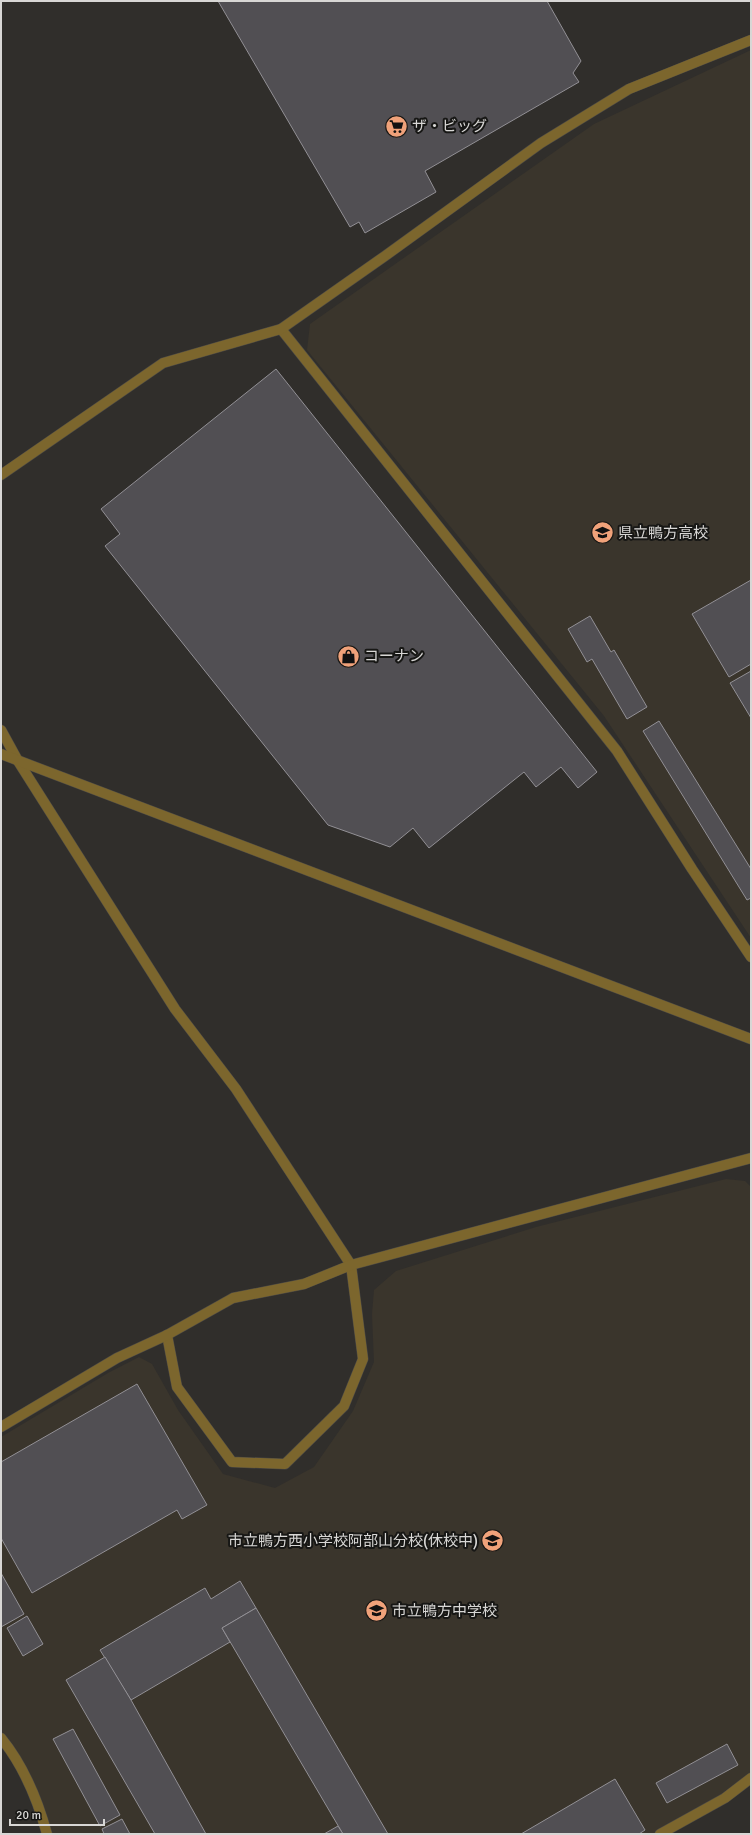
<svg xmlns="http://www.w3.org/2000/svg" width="752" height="1835" font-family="Signika,'Noto Sans JP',sans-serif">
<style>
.built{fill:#3a352c}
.building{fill:#514f53;stroke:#929095}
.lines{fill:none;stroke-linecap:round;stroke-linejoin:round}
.minor-casing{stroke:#4b4946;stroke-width:11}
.minor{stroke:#7c662d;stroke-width:10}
.labels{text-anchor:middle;stroke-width:4;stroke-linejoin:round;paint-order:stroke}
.poi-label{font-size:15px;fill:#d8d7d5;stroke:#171715;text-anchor:start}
</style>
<rect width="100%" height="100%" fill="#302e2b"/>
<g class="built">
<polygon points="751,50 751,938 604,716 307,350 310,324 594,124"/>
<polygon points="726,1179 745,1181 751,1187 751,1772 723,1795 664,1826 669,1834 49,1834 1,1734 1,1437 108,1373 139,1357 152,1364 178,1410 223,1474 275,1488 314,1467 353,1411 374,1362 372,1314 374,1290 396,1271 536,1227"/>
</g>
<g class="building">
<polygon points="218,1 547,1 581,61 573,73 579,82 425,171 436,192 365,233 359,222 350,227"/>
<polygon points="276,369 597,772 578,788 561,767 536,787 524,772 429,848 413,828 390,847 328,825 105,546 120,534 101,509"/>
<polygon points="751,580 751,664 729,677 692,614"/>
<polygon points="590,616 611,652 614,650 647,707 627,719 592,659 587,662 568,629"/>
<polygon points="751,671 751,718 730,683"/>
<polygon points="659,721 751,869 751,898 747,900 643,731"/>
<polygon points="137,1384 207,1505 182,1519 177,1510 32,1593 1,1538 1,1462"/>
<polygon points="1,1573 24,1614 1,1627"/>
<polygon points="240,1581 256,1608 222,1628 230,1642 131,1700 100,1650 205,1588 211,1599"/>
<polygon points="256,1608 388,1834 343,1834 222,1628"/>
<polygon points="27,1616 43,1644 23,1656 7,1628"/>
<polygon points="105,1657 131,1700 206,1834 155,1834 66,1680"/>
<polygon points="73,1729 120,1815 100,1826 53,1739"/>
<polygon points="727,1744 738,1765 667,1803 656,1783"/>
<polygon points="615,1779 645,1830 639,1834 521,1834"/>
<polygon points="122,1819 130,1834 104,1834 102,1829"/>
<polygon points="338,1826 343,1834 324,1834"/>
</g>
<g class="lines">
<defs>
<g id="minor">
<polyline points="281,329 617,751 692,869 751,957"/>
<polyline points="1,475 163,363 281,329 385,256 541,143 629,89 751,40"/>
<polyline points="1,730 18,761 175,1009 236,1089 351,1265 363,1359 344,1406 285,1464 232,1462 177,1387 167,1335"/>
<polyline points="1,754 751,1039"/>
<polyline points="1,1427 117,1358 167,1335 233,1298 304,1284 351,1265 751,1158"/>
<path d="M1,1738C23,1765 38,1801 47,1834"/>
<polyline points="660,1834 725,1798 751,1778"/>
</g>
</defs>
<use href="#minor" class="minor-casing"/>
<use href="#minor" class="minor"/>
</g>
<defs>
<symbol id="supermarket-disc" viewBox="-11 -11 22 22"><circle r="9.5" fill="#f0a27a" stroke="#171715"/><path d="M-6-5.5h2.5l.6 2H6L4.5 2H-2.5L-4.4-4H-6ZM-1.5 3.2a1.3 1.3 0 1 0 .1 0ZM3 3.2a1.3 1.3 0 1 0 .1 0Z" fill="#111"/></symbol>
<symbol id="school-disc" viewBox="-11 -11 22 22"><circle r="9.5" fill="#f0a27a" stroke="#171715"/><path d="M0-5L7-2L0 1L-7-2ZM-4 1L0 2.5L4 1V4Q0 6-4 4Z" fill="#111"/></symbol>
<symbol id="shop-disc" viewBox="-11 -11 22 22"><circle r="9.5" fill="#f0a27a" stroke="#171715"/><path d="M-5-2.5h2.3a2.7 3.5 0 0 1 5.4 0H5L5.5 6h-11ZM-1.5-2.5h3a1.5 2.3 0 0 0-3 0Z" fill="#111"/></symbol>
</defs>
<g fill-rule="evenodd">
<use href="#supermarket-disc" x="384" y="114" width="25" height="25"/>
<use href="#school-disc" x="590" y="520" width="25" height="25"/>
<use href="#shop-disc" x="336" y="644" width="25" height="25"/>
<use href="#school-disc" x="480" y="1528" width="25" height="25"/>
<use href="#school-disc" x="364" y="1598" width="25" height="25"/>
</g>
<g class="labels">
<g class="poi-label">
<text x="412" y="131">ザ・ビッグ</text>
<text x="618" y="538">県立鴨方高校</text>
<text x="364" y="661">コーナン</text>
<text x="478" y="1546" text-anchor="end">市立鴨方西小学校阿部山分校(休校中)</text>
<text x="392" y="1616">市立鴨方中学校</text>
</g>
</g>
<rect width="752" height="1835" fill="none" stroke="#d8d7d5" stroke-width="4"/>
<path d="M10 1819v6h94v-6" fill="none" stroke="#d8d7d5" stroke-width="2"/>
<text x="16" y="1819" font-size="12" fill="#d8d7d5" stroke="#171715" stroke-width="3" paint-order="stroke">20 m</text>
</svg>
